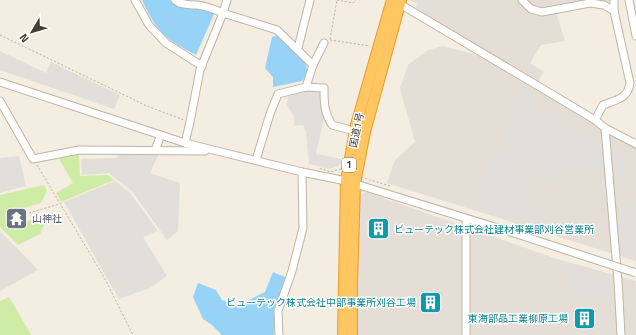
<svg xmlns="http://www.w3.org/2000/svg" width="636" height="335" font-family="'Titillium Web','Noto Sans JP',sans-serif">
<style>
.industrial{fill:#e4ded7}
.green{fill:#ceeca6}
.parking{fill:#e2dfdb}
.water{fill:#97d2f7}
.lines{fill:none;stroke-linecap:round;stroke-linejoin:round}
.minor-casing{stroke:#bfb5a4;stroke-width:9}
.highway-casing{stroke:#ec9c23;stroke-width:12}
.path{stroke:#c2b094;stroke-width:1;stroke-dasharray:2 2;stroke-linecap:butt}
.minor{stroke:#fff;stroke-width:7}
.highway{stroke:#ffc661;stroke-width:10}
.minor-bridge-casing{stroke:#bfb5a4;stroke-width:9;stroke-linecap:butt}
.path-bridge{stroke:#c2b094;stroke-width:1;stroke-dasharray:2 2;stroke-linecap:butt}
.minor-bridge{stroke:#fff;stroke-width:7}
.labels{text-anchor:middle;stroke-width:3;stroke-linejoin:round;paint-order:stroke}
.shield{fill:#fff;stroke:#7d7770;stroke-width:1}
.shield-label{font-size:9px;font-weight:bold;fill:#453d32}
.street-label{font-size:10px;fill:#453d32;stroke:#fff}
.worship-label{font-size:10px;fill:#5b616d;stroke:#fff;text-anchor:start}
.culture-label{font-size:10px;fill:#0d838f;stroke:#fff;text-anchor:end}
</style>
<rect width="100%" height="100%" fill="#f3ede2"/>
<g class="industrial">
<polygon points="409,0 609,0 609,3 593,0 554,6 565,41 541,45 530,63 544,72 538,82 416,8 417,3"/>
<polygon points="443,46 478,55 636,148 636,261 387,183 395,160 415,142 400,88 408,65 428,50"/>
<polygon points="366,192 554,258 636,281 636,335 356,335 356,287 359,196"/>
</g>
<g class="green">
<polygon points="79,154 80,176 108,175 114,180 61,202 56,193 73,183 57,155"/>
<polygon points="44,185 47,191 41,203 13,211 17,224 40,217 45,224 40,234 18,245 0,227 0,195"/>
<polygon points="9,297 29,331 31,335 0,335 0,301"/>
</g>
<g class="parking">
<polygon points="409,0 430,0 429,16 416,8 417,3"/>
<polygon points="0,51 46,73 51,62 120,95 114,109 0,70"/>
<polygon points="514,75 538,89 530,98 540,117 550,111 573,126 559,146 548,143 536,173 503,153 513,104 522,99"/>
<polygon points="302,90 322,91 321,105 324,118 316,154 341,159 340,165 330,169 309,164 306,132 303,125 294,126 294,116 287,105 288,93"/>
<polygon points="574,129 601,144 604,171 583,164 578,173 560,174 552,184 539,174 550,145 561,148"/>
<polygon points="490,148 523,168 531,218 512,220 476,209 482,175"/>
<polygon points="610,150 627,161 623,180 613,180"/>
<polygon points="118,152 159,153 150,173 180,183 178,231 167,240 132,191 109,173 82,175 81,159 117,158"/>
<polygon points="19,156 26,186 0,193 0,158"/>
<polygon points="115,181 130,193 158,231 143,237 167,276 150,288 119,299 64,202"/>
<polygon points="613,194 631,204 616,219"/>
<polygon points="636,203 636,258 619,253 616,223"/>
<polygon points="0,231 38,270 0,291"/>
<polygon points="558,263 608,281 612,284 613,297 606,296 605,299 575,297 574,286 569,286 570,275 558,274"/>
</g>
<g class="water">
<path d="M142,0H170L180,6L210,7L214,14L196,55C184,48 168,41 160,30C152,21 147,10 142,0Z"/>
<path d="M277,35C287,45 320,66 302,81L273,87V77L265,68L272,37Z"/>
<polygon points="273,272 287,278 274,312 274,335 222,335 212,325 203,319 193,297 198,283 216,290 222,300 237,306 265,292"/>
</g>
<g class="lines">
<defs>
<g id="minor">
<polyline points="135,0 149,25 166,43 202,66"/>
<path d="M175,0C182,6 189,4 197,5C206,6 214,9 223,13L227,0"/>
<polyline points="522,0 531,9 542,12 590,3 604,5 614,11"/>
<polyline points="629,0 636,36"/>
<polyline points="400,4 560,99 595,120 605,128 636,144"/>
<polyline points="298,48 310,0"/>
<polyline points="313,65 324,43"/>
<polyline points="0,82 185,143 302,172 346,181 517,234"/>
<path d="M306,87L324,88C324,103 324,112 332,125L355,131"/>
<polyline points="0,101 33,159 79,150 205,151"/>
<path d="M595,120L603,105C616,100 628,99 630,83L614,11V0"/>
<polyline points="605,128 618,281 621,335"/>
<polyline points="185,143 190,122 200,70 223,13 277,30 313,65 306,87 278,94 270,114 256,160"/>
<polyline points="155,150 161,135"/>
<polyline points="466,219 466,335"/>
<polyline points="279,335 278,311 292,271 303,228 302,172"/>
</g>
<g id="highway">
<polyline points="343,335 346,181 356,125 392,0"/>
<polyline points="352,335 352,284 355,183 365,132 401,0"/>
</g>
</defs>
<use href="#minor" class="minor-casing"/>
<use href="#highway" class="highway-casing"/>
<g class="path">
<polyline points="337,0 353,3 356,0"/>
<polyline points="0,35 147,106 184,120"/>
<polyline points="330,39 337,0"/>
<polyline points="330,40 370,46"/>
<polyline points="37,165 105,279 133,335"/>
<polyline points="29,213 59,204"/>
</g>
<use href="#minor" class="minor"/>
<use href="#highway" class="highway"/>
<defs>
<polyline id="minor-bridge" points="517,234 636,273"/>
</defs>
<use href="#minor-bridge" class="minor-bridge-casing"/>
<polyline class="path-bridge" points="320,168 330,172 341,169 367,179 390,186"/>
<use href="#minor-bridge" class="minor-bridge"/>
</g>
<defs>
<symbol id="temple-square" viewBox="-11 -11 22 22"><rect x="-9" y="-9" width="18" height="18" rx="4" fill="#6b7280" stroke="#fff"/><path d="M0-6L5-2H3V0L6.5 2.5H4V6H1.5V3h-3V6H-4V2.5H-6.5L-3 0V-2H-5Z" fill="#fff"/></symbol>
<symbol id="building-square" viewBox="-11 -11 22 22"><rect x="-9" y="-9" width="18" height="18" rx="4" fill="#0f9aa8" stroke="#fff"/><path d="M-4-6H4V6H1V3H-1V6H-4ZM-2.5-4.3h1.7v1.8h-1.7ZM.8-4.3h1.7v1.8H.8ZM-2.5-1h1.7V.8h-1.7ZM.8-1h1.7V.8H.8Z" fill="#fff"/></symbol>
</defs>
<g fill-rule="evenodd">
<use href="#temple-square" x="4" y="206" width="25" height="25"/>
<use href="#building-square" x="366" y="216" width="25" height="25"/>
<use href="#building-square" x="418" y="290" width="25" height="25"/>
<use href="#building-square" x="572" y="306" width="25" height="25"/>
</g>
<g class="labels">
<rect class="shield" x="342" y="158" width="14" height="14" rx="3"/>
<g class="shield-label">
<text x="349" y="168">1</text>
</g>
<g class="street-label">
<text transform="translate(356 130) rotate(-78)" y="4">国道1号</text>
</g>
<g class="worship-label">
<text x="32" y="222">山神社</text>
</g>
<g class="culture-label">
<text x="394" y="233" text-anchor="start">ビューテック株式会社建材事業部刈谷営業所</text>
<text x="416" y="306">ビューテック株式会社中部事業所刈谷工場</text>
<text x="568" y="322">東海部品工業柳原工場</text>
</g>
</g>
<g transform="translate(32 32) rotate(232)" stroke="#ffffff" stroke-width="3" paint-order="stroke">
<path d="M0-3L7 15L0 10L-7 15Z" fill="#453d32"/>
<text y="-6" font-size="11" font-weight="bold" text-anchor="middle" fill="#453d32">N</text>
</g>
</svg>
